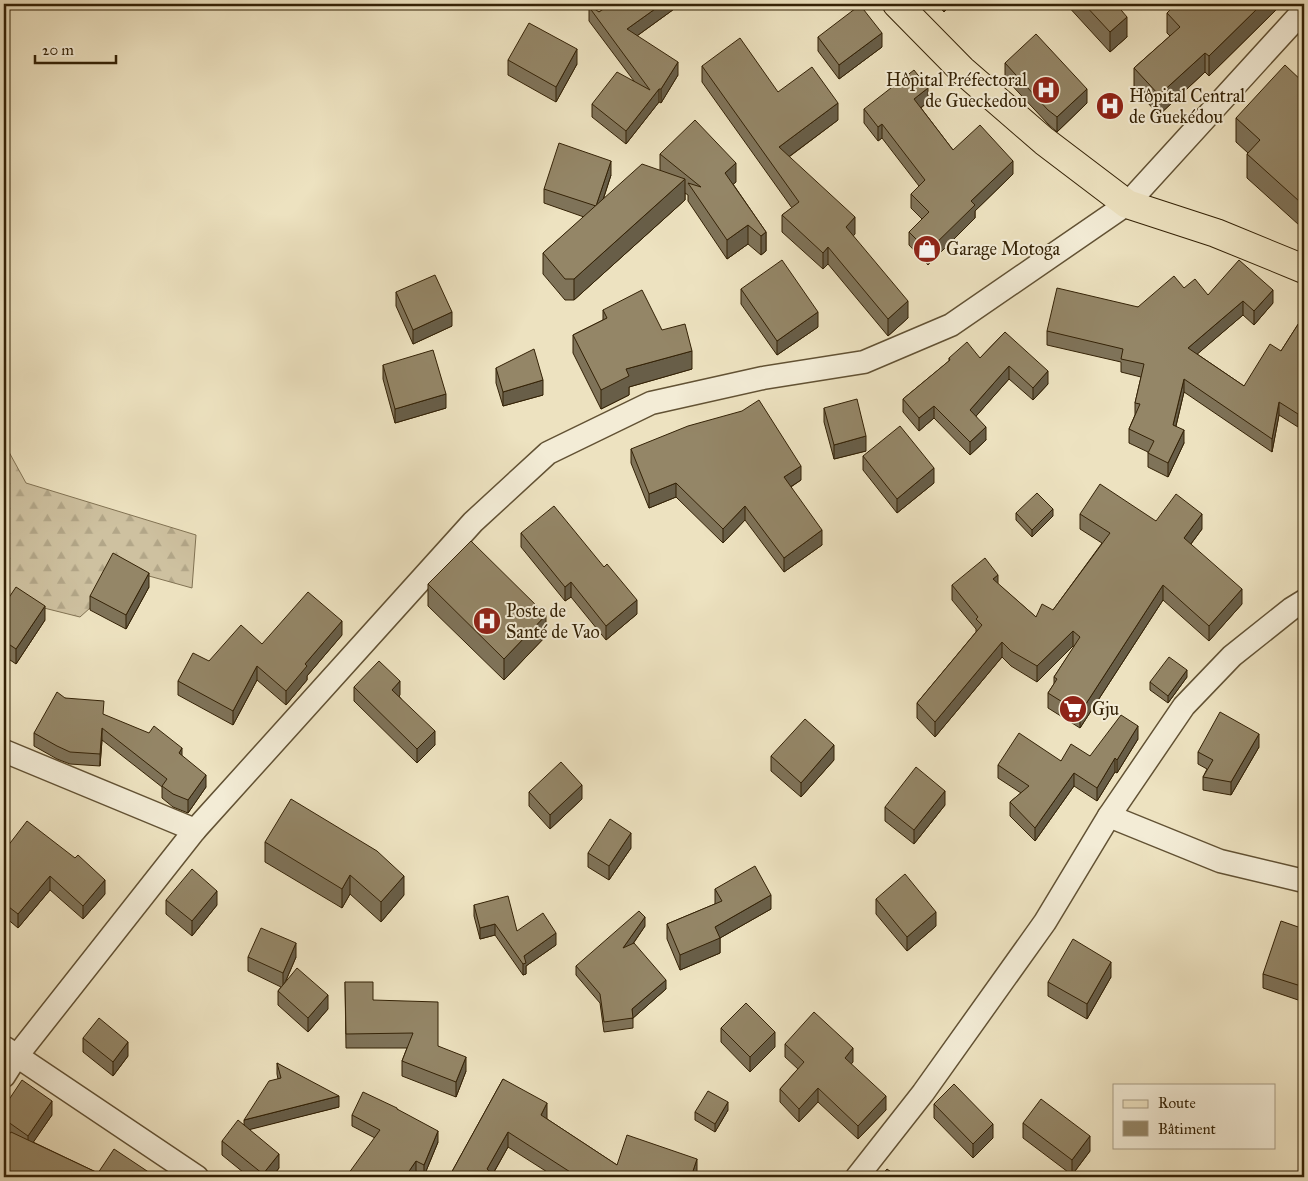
<svg xmlns="http://www.w3.org/2000/svg" width="1308" height="1181" font-family="'IM FELL Great Primer',serif">
<style>
.forest{fill:url(#forest-firs);stroke:#817253}
.lines{fill:none;stroke-linecap:round;stroke-linejoin:round}
.street-casing{stroke:#625234;stroke-width:25}
.primary-casing{stroke:#342206;stroke-width:30}
.street{stroke:#f3ecd6;stroke-width:22}
.primary{stroke:#ede2c0;stroke-width:28}
.wall{fill:#7f7359;stroke:#342206}
.shaded-wall{fill:#685e48;stroke:#342206}
.building{fill:#948667;stroke:#342206}
.labels{text-anchor:middle;stroke-width:4;stroke-linejoin:round;paint-order:stroke}
.poi-label{font-size:18px;fill:#342206;stroke:#f3ecd6;text-anchor:start}
</style>
<defs>
<pattern id="forest-firs" width="22" height="20" patternUnits="userSpaceOnUse" patternTransform="scale(1.25)"><rect width="22" height="20" fill="#cec1a0"/><path d="M5 1l3.5 6h-7zM16 11l3.5 6h-7z" fill="#b2a688"/></pattern>
</defs>
<rect width="100%" height="100%" fill="#ede2c0"/>
<filter id="stains"><feTurbulence type="fractalNoise" baseFrequency=".004" numOctaves="4"/><feColorMatrix values="0 0 0 0 .2 0 0 0 0 .09 0 0 0 0 .02 0 0 0 .5 -.17"/></filter>
<radialGradient id="worn" r=".72"><stop offset=".6" stop-color="#630" stop-opacity="0"/><stop offset="1" stop-color="#630" stop-opacity=".3"/></radialGradient>
<polygon class="forest" points="4,443 26,483 196,535 192,588 131,571 80,617 28,604 4,633"/>
<g class="lines">
<defs>
<g id="street">
<polyline points="4,751 195,830"/>
<polyline points="1109,816 1220,861 1304,881"/>
<polyline points="5,1048 197,1177"/>
<polyline points="4,1076 16,1057 195,830 473,522 548,453 651,403 763,378 864,362 951,325 1127,204 1304,10"/>
<polyline points="857,1177 923,1093 1045,922 1109,816 1184,706 1232,656 1291,609 1304,601"/>
</g>
<polyline id="primary" points="897,4 962,70 1044,141 1127,204 1216,233 1304,269"/>
</defs>
<use href="#street" class="street-casing"/>
<use href="#primary" class="primary-casing"/>
<use href="#street" class="street"/>
<use href="#primary" class="primary"/>
</g>
<g class="wall">
<polygon points="606,4 681,4 637,36 678,75 661,103 659,102 626,144 592,117 592,104 634,81 589,21 589,7 599,12 608,6"/>
<polygon points="937,4 952,4 944,12"/>
<polygon points="1066,4 1116,4 1127,37 1110,52"/>
<polygon points="1282,4 1209,76 1205,72 1159,115 1134,88 1134,68 1170,36 1167,33 1167,13"/>
<polygon points="818,37 882,47 839,79 818,51"/>
<polygon points="508,60 577,64 556,102 508,75"/>
<polygon points="1005,63 1087,103 1057,132 1048,124 1005,78"/>
<polygon points="702,66 778,92 838,120 789,157 855,234 853,236 908,318 888,336 828,264 823,269 782,232 782,215 792,208 702,82"/>
<polygon points="1304,83 1299,225 1247,178 1247,154 1248,153 1236,142 1236,118"/>
<polygon points="928,102 921,108 953,150 1013,174 975,211 975,218 928,265 909,245 909,232 922,219 911,208 911,194 919,186 882,138 878,141 864,123 864,109"/>
<polygon points="660,154 736,182 733,184 766,232 766,251 761,255 748,244 727,259 688,201 688,195 685,193 685,200 574,300 565,300 543,274 543,253 584,217 544,203 544,189 611,175 603,200 660,171"/>
<polygon points="741,289 818,327 777,355 741,304"/>
<polygon points="396,292 452,326 413,344 396,306"/>
<polygon points="1208,295 1273,303 1254,325 1243,315 1197,354 1244,386 1281,351 1304,315 1304,417 1298,427 1279,415 1272,452 1184,392 1176,426 1184,443 1168,477 1148,467 1148,452 1129,443 1129,429 1135,415 1135,403 1141,377 1121,372 1121,362 1047,345 1047,331 1138,307"/>
<polygon points="603,310 662,330 692,369 629,387 629,395 601,409 573,353 573,335 603,320"/>
<polygon points="1005,332 1048,384 1033,400 1009,379 976,416 986,440 970,455 934,418 919,431 903,412 903,399 949,361 949,358 980,358"/>
<polygon points="383,365 446,408 395,423 383,379"/>
<polygon points="496,368 543,395 503,406 496,383"/>
<polygon points="824,408 866,451 834,459 824,422"/>
<polygon points="631,449 801,480 791,487 822,545 784,572 745,520 723,543 676,497 649,508 631,463"/>
<polygon points="863,456 934,483 897,513 863,470"/>
<polygon points="1016,513 1053,516 1032,537 1016,520"/>
<polygon points="1080,514 1156,521 1202,529 1191,544 1242,604 1209,641 1163,600 1080,728 1048,708 1048,693 1054,684 1054,677 1074,647 1073,646 1037,682 1011,666 1002,657 935,737 917,718 917,703 976,632 976,629 952,600 952,585 998,584 1036,617 1053,610 1102,543 1080,529"/>
<polygon points="521,533 637,614 606,640 571,597 565,601 521,547"/>
<polygon points="428,584 546,636 504,680 428,606"/>
<polygon points="149,587 126,629 90,610 90,596"/>
<polygon points="4,605 45,620 16,664 4,656"/>
<polygon points="342,635 307,676 307,680 286,705 257,680 233,725 178,695 178,681 262,644"/>
<polygon points="1187,677 1168,703 1150,690 1150,682"/>
<polygon points="354,687 400,695 399,696 435,745 417,763 354,701"/>
<polygon points="65,698 104,715 182,756 206,787 188,813 173,807 162,798 162,787 102,740 100,766 70,764 57,759 34,746 34,733"/>
<polygon points="1138,739 1117,773 1115,772 1097,801 1074,786 1035,841 1010,816 1010,802 1021,793 998,778 998,765 1061,761 1090,756"/>
<polygon points="1259,747 1231,795 1203,790 1203,777 1207,769 1198,764 1198,752"/>
<polygon points="771,756 834,760 801,797 771,771"/>
<polygon points="529,792 582,799 550,829 529,806"/>
<polygon points="945,805 914,844 885,821 885,807"/>
<polygon points="265,842 404,895 381,922 350,894 342,908 265,862"/>
<polygon points="631,848 609,880 588,867 588,853"/>
<polygon points="4,851 105,894 83,919 50,890 18,928 5,917"/>
<polygon points="715,889 771,909 720,938 720,953 680,970 667,939 667,924 715,904"/>
<polygon points="876,899 936,926 907,951 876,914"/>
<polygon points="166,900 217,905 192,936 166,914"/>
<polygon points="474,905 517,931 556,945 526,966 526,974 523,975 495,935 480,939 474,916"/>
<polygon points="645,926 633,944 666,989 633,1018 633,1028 604,1032 600,1003 576,975 576,966"/>
<polygon points="1304,929 1304,1002 1263,988 1263,974"/>
<polygon points="248,957 296,957 285,983 328,1009 308,1032 278,1005 278,991 281,987 248,971"/>
<polygon points="1111,977 1087,1019 1048,996 1048,982"/>
<polygon points="345,982 373,1000 438,1046 466,1071 456,1097 402,1076 402,1061 407,1048 346,1048"/>
<polygon points="721,1028 775,1047 750,1072 721,1042"/>
<polygon points="83,1038 128,1056 113,1076 83,1052"/>
<polygon points="785,1044 853,1062 851,1064 886,1110 858,1139 818,1102 799,1122 780,1102 780,1089 798,1069 785,1057"/>
<polygon points="277,1063 339,1107 249,1129 279,1168 272,1177 249,1177 222,1155 222,1141 244,1125 278,1079 277,1074"/>
<polygon points="503,1079 547,1119 617,1165 697,1174 696,1177 555,1177 508,1147 493,1174 496,1177 449,1177"/>
<polygon points="934,1104 993,1138 973,1158 934,1118"/>
<polygon points="4,1107 52,1115 33,1142 98,1173 4,1177 8,1136 4,1133"/>
<polygon points="397,1109 438,1142 424,1176 416,1171 375,1138 352,1126 352,1115"/>
<polygon points="728,1110 715,1132 695,1120 695,1112"/>
<polygon points="1023,1123 1090,1151 1072,1175 1023,1138"/>
</g>
<g class="shaded-wall">
<polygon points="662,4 681,4 627,43 627,29"/>
<polygon points="944,4 952,4 944,12"/>
<polygon points="1262,4 1282,4 1209,76 1209,56"/>
<polygon points="1127,17 1127,37 1110,52 1110,32"/>
<polygon points="882,33 882,47 839,79 839,65"/>
<polygon points="577,49 577,64 556,102 556,87"/>
<polygon points="1205,53 1205,72 1159,115 1159,95"/>
<polygon points="678,62 678,75 661,103 661,89"/>
<polygon points="928,88 928,102 914,113 914,99"/>
<polygon points="659,89 659,102 626,144 626,131"/>
<polygon points="1087,89 1087,103 1057,132 1057,117"/>
<polygon points="838,103 838,120 779,164 779,147"/>
<polygon points="882,124 882,138 878,141 878,127"/>
<polygon points="611,161 611,175 596,221 596,206"/>
<polygon points="1013,161 1013,174 975,211 975,218 928,265 928,251 971,201"/>
<polygon points="736,163 736,182 725,191 725,173"/>
<polygon points="685,179 685,200 574,300 574,279"/>
<polygon points="1304,195 1304,219 1299,225 1299,201"/>
<polygon points="855,217 855,234 846,244 846,227"/>
<polygon points="748,225 748,244 727,259 727,240"/>
<polygon points="766,232 766,251 761,255 761,236"/>
<polygon points="828,247 828,264 823,269 823,253"/>
<polygon points="1273,290 1273,303 1254,325 1254,311"/>
<polygon points="908,301 908,318 888,336 888,319"/>
<polygon points="1243,301 1243,315 1188,362 1188,348"/>
<polygon points="452,312 452,326 413,344 413,330"/>
<polygon points="818,312 818,327 777,355 777,341"/>
<polygon points="692,351 692,369 629,387 629,395 601,409 601,390 626,369"/>
<polygon points="1009,366 1009,379 970,423 970,410"/>
<polygon points="1048,371 1048,384 1033,400 1033,388"/>
<polygon points="1184,379 1184,392 1173,438 1173,425"/>
<polygon points="543,380 543,395 503,406 503,392"/>
<polygon points="446,394 446,408 395,423 395,409"/>
<polygon points="1279,402 1279,415 1272,452 1272,439"/>
<polygon points="1304,404 1304,417 1298,427 1298,414"/>
<polygon points="934,406 934,418 919,431 919,418"/>
<polygon points="986,427 986,440 970,455 970,442"/>
<polygon points="1184,430 1184,443 1168,477 1168,463"/>
<polygon points="866,436 866,451 834,459 834,445"/>
<polygon points="801,466 801,480 784,491 784,477"/>
<polygon points="934,468 934,483 897,513 897,499"/>
<polygon points="676,483 676,497 649,508 649,494"/>
<polygon points="745,506 745,520 723,543 723,529"/>
<polygon points="1053,509 1053,516 1032,537 1032,530"/>
<polygon points="1202,514 1202,529 1184,553 1184,538"/>
<polygon points="822,530 822,545 784,572 784,558"/>
<polygon points="149,573 149,587 126,629 126,615"/>
<polygon points="998,575 998,590 993,579"/>
<polygon points="571,582 571,597 565,601 565,587"/>
<polygon points="1163,585 1163,600 1080,728 1080,713"/>
<polygon points="1242,589 1242,604 1209,641 1209,626"/>
<polygon points="637,600 637,614 606,640 606,626"/>
<polygon points="45,606 45,620 16,664 16,649"/>
<polygon points="546,615 546,636 504,680 504,659"/>
<polygon points="342,621 342,635 307,676 307,680 286,705 286,691 305,664"/>
<polygon points="1073,631 1073,646 1037,682 1037,666"/>
<polygon points="1002,642 1002,657 935,737 935,722"/>
<polygon points="257,666 257,680 233,725 233,711"/>
<polygon points="1187,670 1187,677 1168,703 1168,696"/>
<polygon points="400,681 400,695 392,704 392,690"/>
<polygon points="1138,726 1138,739 1117,773 1117,760"/>
<polygon points="102,728 102,740 100,766 100,754"/>
<polygon points="435,731 435,745 417,763 417,749"/>
<polygon points="1259,734 1259,747 1231,795 1231,782"/>
<polygon points="834,745 834,760 801,797 801,783"/>
<polygon points="182,748 182,761 179,753"/>
<polygon points="1115,758 1115,772 1097,801 1097,788"/>
<polygon points="1074,773 1074,786 1035,841 1035,828"/>
<polygon points="206,775 206,787 188,813 188,800"/>
<polygon points="582,785 582,799 550,829 550,815"/>
<polygon points="945,791 945,805 914,844 914,830"/>
<polygon points="631,833 631,848 609,880 609,866"/>
<polygon points="350,875 350,894 342,908 342,889"/>
<polygon points="50,876 50,890 18,928 18,914"/>
<polygon points="404,876 404,895 381,922 381,902"/>
<polygon points="105,880 105,894 83,919 83,906"/>
<polygon points="217,891 217,905 192,936 192,921"/>
<polygon points="771,895 771,909 720,938 720,953 680,970 680,955 715,927"/>
<polygon points="5,904 5,917 4,919 4,906"/>
<polygon points="936,912 936,926 907,951 907,937"/>
<polygon points="645,917 645,926 623,958 623,948"/>
<polygon points="495,924 495,935 480,939 480,928"/>
<polygon points="556,933 556,945 526,966 526,974 523,975 523,964 524,956"/>
<polygon points="296,943 296,957 283,987 283,973"/>
<polygon points="1111,962 1111,977 1087,1019 1087,1004"/>
<polygon points="666,980 666,989 632,1019 632,1009"/>
<polygon points="328,995 328,1009 308,1032 308,1018"/>
<polygon points="775,1032 775,1047 750,1072 750,1057"/>
<polygon points="128,1042 128,1056 113,1076 113,1062"/>
<polygon points="853,1048 853,1062 845,1071 845,1058"/>
<polygon points="466,1057 466,1071 456,1097 456,1082"/>
<polygon points="818,1088 818,1102 799,1122 799,1109"/>
<polygon points="339,1096 339,1107 244,1131 244,1120"/>
<polygon points="886,1096 886,1110 858,1139 858,1126"/>
<polygon points="52,1101 52,1115 28,1150 28,1136"/>
<polygon points="728,1102 728,1110 715,1132 715,1124"/>
<polygon points="547,1103 547,1119 541,1130 541,1115"/>
<polygon points="993,1124 993,1138 973,1158 973,1144"/>
<polygon points="438,1131 438,1142 424,1176 424,1165"/>
<polygon points="508,1132 508,1147 491,1177 487,1169"/>
<polygon points="1090,1136 1090,1151 1072,1175 1072,1160"/>
<polygon points="279,1154 279,1168 272,1177 263,1177 263,1174"/>
<polygon points="697,1159 697,1174 696,1177 691,1177"/>
<polygon points="416,1161 416,1171 412,1177 405,1177"/>
</g>
<g class="building">
<polygon points="611,4 662,4 627,29 678,62 661,89 659,89 626,131 592,104 617,72 650,90 589,7 590,6 599,12"/>
<polygon points="1084,4 1116,4 1127,17 1110,32"/>
<polygon points="1176,4 1262,4 1209,56 1205,53 1159,95 1134,68 1180,27 1167,13"/>
<polygon points="860,5 882,33 839,65 818,37"/>
<polygon points="529,23 577,49 556,87 508,60"/>
<polygon points="1036,34 1087,89 1057,117 1048,110 1005,63"/>
<polygon points="740,38 778,92 812,67 838,103 779,147 855,217 846,227 908,301 888,319 828,247 823,253 782,215 799,202 702,66"/>
<polygon points="1285,65 1304,83 1304,195 1299,201 1247,154 1260,140 1236,118"/>
<polygon points="914,70 928,88 914,99 953,150 980,125 1013,161 971,201 975,205 928,251 909,232 929,212 911,194 925,180 882,124 878,127 864,109"/>
<polygon points="695,120 736,163 725,173 766,232 761,236 748,225 727,240 688,183 701,187 660,154"/>
<polygon points="559,143 611,161 596,206 544,189"/>
<polygon points="642,164 685,179 574,279 565,279 543,253"/>
<polygon points="782,260 818,312 777,341 741,289"/>
<polygon points="1239,260 1273,290 1254,311 1243,301 1188,348 1244,386 1270,344 1281,351 1304,315 1304,404 1298,414 1279,402 1272,439 1184,379 1173,425 1184,430 1168,463 1148,453 1154,441 1129,429 1140,404 1135,403 1144,364 1121,359 1123,349 1047,331 1057,288 1138,307 1174,276 1184,288 1195,279 1208,295"/>
<polygon points="435,275 452,312 413,330 396,292"/>
<polygon points="642,290 662,330 685,324 692,351 626,369 629,376 601,390 573,335 607,318 603,310"/>
<polygon points="1005,332 1048,371 1033,388 1009,366 970,410 986,427 970,442 934,406 919,418 903,399 950,360 949,358 967,342 980,358"/>
<polygon points="534,349 543,380 503,392 496,368"/>
<polygon points="433,350 446,394 395,409 383,365"/>
<polygon points="857,399 866,436 834,445 824,408"/>
<polygon points="759,400 801,466 784,477 822,530 784,558 745,506 723,529 676,483 649,494 631,449 688,426 742,411"/>
<polygon points="900,426 934,468 897,499 863,456"/>
<polygon points="1100,484 1156,521 1176,494 1202,514 1184,538 1242,589 1209,626 1163,585 1080,713 1048,693 1057,679 1054,677 1080,637 1073,631 1037,666 1011,651 1002,642 935,722 917,703 982,625 976,619 978,617 952,585 985,558 998,575 993,579 1036,617 1042,604 1053,610 1110,533 1080,514"/>
<polygon points="1037,493 1053,509 1032,530 1016,513"/>
<polygon points="554,506 604,567 607,564 637,600 606,626 571,582 565,587 521,533"/>
<polygon points="471,541 546,615 504,659 428,584"/>
<polygon points="113,553 149,573 126,615 90,596"/>
<polygon points="16,587 45,606 16,649 4,641 4,605"/>
<polygon points="308,592 342,621 305,664 307,666 286,691 257,666 233,711 178,681 193,653 209,661 241,625 262,644"/>
<polygon points="1169,657 1187,670 1168,696 1150,682"/>
<polygon points="379,661 400,681 392,690 435,731 417,749 354,687"/>
<polygon points="57,692 65,698 104,701 103,714 149,733 154,726 182,748 179,753 206,775 188,800 173,794 162,786 167,779 102,728 100,754 70,752 57,746 34,733"/>
<polygon points="1220,712 1259,734 1231,782 1203,777 1213,760 1198,752"/>
<polygon points="1121,715 1138,726 1117,760 1115,758 1097,788 1074,773 1035,828 1010,802 1029,786 998,765 1019,733 1061,761 1071,744 1090,756"/>
<polygon points="805,719 834,745 801,783 771,756"/>
<polygon points="561,762 582,785 550,815 529,792"/>
<polygon points="916,767 945,791 914,830 885,807"/>
<polygon points="291,799 377,851 404,876 381,902 350,875 342,889 265,842"/>
<polygon points="610,819 631,833 609,866 588,853"/>
<polygon points="27,821 75,858 78,855 105,880 83,906 50,876 18,914 5,904 4,906 4,851"/>
<polygon points="755,866 771,895 715,927 720,938 680,955 667,924 722,901 715,889"/>
<polygon points="192,869 217,891 192,921 166,900"/>
<polygon points="905,874 936,912 907,937 876,899"/>
<polygon points="508,896 517,931 543,913 556,933 524,956 526,963 523,964 495,924 480,928 474,905"/>
<polygon points="639,911 645,917 623,948 634,943 666,980 632,1009 633,1018 604,1022 600,994 576,966"/>
<polygon points="1281,921 1304,929 1304,987 1263,974"/>
<polygon points="261,928 296,943 283,973 248,957"/>
<polygon points="1073,939 1111,962 1087,1004 1048,982"/>
<polygon points="297,968 328,995 308,1018 278,991"/>
<polygon points="345,982 373,982 373,1000 438,1002 438,1046 466,1057 456,1082 402,1061 413,1033 346,1034"/>
<polygon points="746,1003 775,1032 750,1057 721,1028"/>
<polygon points="814,1012 853,1048 845,1058 886,1096 858,1126 818,1088 799,1109 780,1089 804,1062 785,1044"/>
<polygon points="99,1018 128,1042 113,1062 83,1038"/>
<polygon points="277,1063 339,1096 244,1120 269,1081 281,1078"/>
<polygon points="503,1079 547,1103 541,1115 617,1165 627,1135 697,1159 691,1177 578,1177 508,1132 487,1169 496,1177 449,1177"/>
<polygon points="22,1080 52,1101 28,1136 4,1119 4,1107"/>
<polygon points="954,1084 993,1124 973,1144 934,1104"/>
<polygon points="708,1091 728,1102 715,1124 695,1112"/>
<polygon points="363,1092 397,1108 397,1109 438,1131 424,1165 416,1161 405,1177 346,1177 380,1130 352,1115"/>
<polygon points="1041,1099 1090,1136 1072,1160 1023,1123"/>
<polygon points="238,1120 279,1154 263,1174 222,1141"/>
<polygon points="11,1132 98,1173 114,1149 156,1177 4,1177 4,1141"/>
<polygon points="887,1169 898,1177 880,1177"/>
</g>
<defs>
<symbol id="hospital-disc" viewBox="-11 -11 22 22"><circle r="9.5" fill="#8f2418" stroke="#f3ecd6"/><path d="M-5-5h3v3.5h4V-5h3V5h-3V1.5h-4V5h-3Z" fill="#fff"/></symbol>
<symbol id="shop-disc" viewBox="-11 -11 22 22"><circle r="9.5" fill="#8f2418" stroke="#f3ecd6"/><path d="M-5-2.5h2.3a2.7 3.5 0 0 1 5.4 0H5L5.5 6h-11ZM-1.5-2.5h3a1.5 2.3 0 0 0-3 0Z" fill="#fff"/></symbol>
<symbol id="supermarket-disc" viewBox="-11 -11 22 22"><circle r="9.5" fill="#8f2418" stroke="#f3ecd6"/><path d="M-6-5.5h2.5l.6 2H6L4.5 2H-2.5L-4.4-4H-6ZM-1.5 3.2a1.3 1.3 0 1 0 .1 0ZM3 3.2a1.3 1.3 0 1 0 .1 0Z" fill="#fff"/></symbol>
</defs>
<g fill-rule="evenodd">
<use href="#hospital-disc" x="1030" y="74" width="32" height="32"/>
<use href="#hospital-disc" x="1094" y="90" width="32" height="32"/>
<use href="#shop-disc" x="911" y="233" width="32" height="32"/>
<use href="#hospital-disc" x="471" y="605" width="32" height="32"/>
<use href="#supermarket-disc" x="1057" y="693" width="32" height="32"/>
</g>
<g class="labels">
<g class="poi-label">
<text x="1027" y="86" text-anchor="end">Hôpital Préfectoral<tspan x="1027" dy="21">de Gueckedou</tspan></text>
<text x="1129" y="102">Hôpital Central<tspan x="1129" dy="21">de Guekédou</tspan></text>
<text x="946" y="255">Garage Motoga</text>
<text x="506" y="617">Poste de<tspan x="506" dy="21">Santé de Vao</tspan></text>
<text x="1092" y="715">Gju</text>
</g>
</g>
<rect width="1308" height="1181" fill="none" stroke="#ede2c0" stroke-width="20"/>
<rect x="5" y="5" width="1298" height="1171" fill="none" stroke="#342206" stroke-width="2.5"/>
<rect x="10" y="10" width="1288" height="1161" fill="none" stroke="#342206"/>
<rect x="1113" y="1084" width="162" height="65" fill="#f3ecd6" stroke="#a79b83"/>
<rect x="1123" y="1100" width="25" height="8" fill="#ede2c0" stroke="#a79b83"/>
<text x="1158" y="1108" font-size="15" fill="#342206">Route</text>
<rect x="1123" y="1121" width="25" height="15" fill="#948667" stroke="#a79b83"/>
<text x="1158" y="1134" font-size="15" fill="#342206">Bâtiment</text>
<path d="M35 55v8h81v-8" fill="none" stroke="#342206" stroke-width="2.5"/>
<text x="42" y="55" font-size="15" fill="#342206" stroke="#f3ecd6" stroke-width="4" paint-order="stroke">20 m</text>
<rect width="100%" height="100%" filter="url(#stains)"/>
<rect width="100%" height="100%" fill="url(#worn)"/>
</svg>
